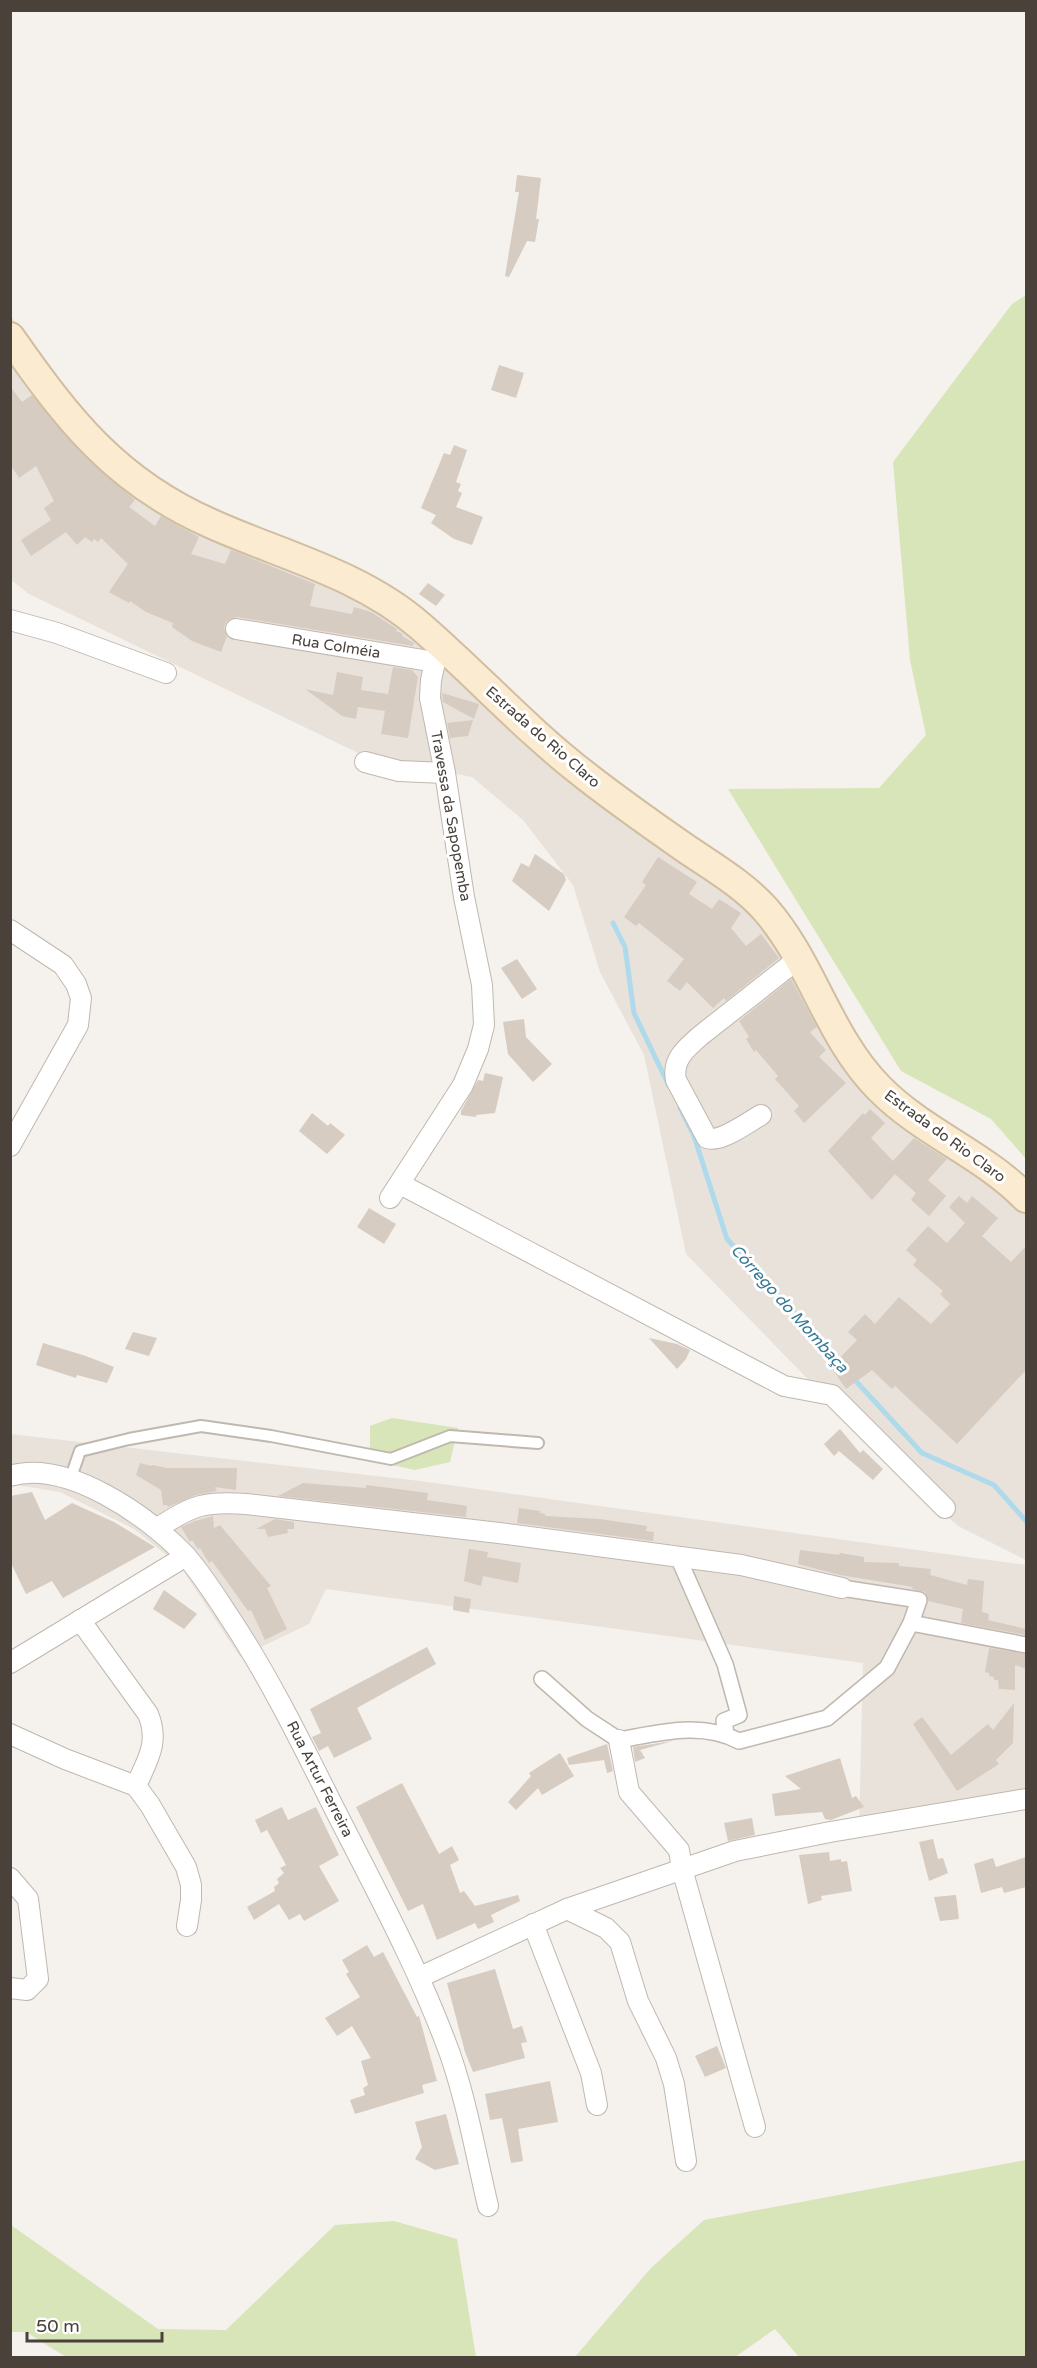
<svg xmlns="http://www.w3.org/2000/svg" width="1037" height="2368" font-family="'Varela Round',sans-serif">
<style>
.residential{fill:#e8e2db}
.green{fill:#d7e5b9}
.lines{fill:none;stroke-linecap:round;stroke-linejoin:round}
.stream{stroke:#aedaec;stroke-width:5}
.building{fill:#d6ccc2}
.service-casing{stroke:#c0b8af;stroke-width:14}
.pedestrian-casing{stroke:#c0b8af;stroke-width:18}
.minor-casing{stroke:#c0b8af;stroke-width:22}
.secondary-casing{stroke:#d1bea0;stroke-width:32}
.service{stroke:#fff;stroke-width:10}
.pedestrian{stroke:#fff;stroke-width:15}
.minor{stroke:#fff;stroke-width:20}
.secondary{stroke:#fbebd0;stroke-width:28}
.labels{text-anchor:middle;stroke-width:6;stroke-linejoin:round;paint-order:stroke}
.street-label{font-size:15px;fill:#49413a;stroke:#fff}
.water-label{font-size:16px;font-style:italic;fill:#347a96;stroke:#fff}
</style>
<rect width="100%" height="100%" fill="#f5f1ec"/>
<g class="residential">
<polygon points="10,315 99,436 160,483 386,589 736,889 862,1082 1013,1198 1026,1215 1026,1560 958,1526 911,1485 686,1254 644,1055 600,972 573,885 523,820 472,777 360,754 29,594 11,580"/>
<polygon points="10,1434 420,1481 1026,1565 1026,1808 859,1832 863,1663 326,1589 309,1624 240,1657 180,1566 134,1529 60,1492 11,1484"/>
</g>
<g class="green">
<polygon points="1026,295 1026,1159 991,1119 901,1071 728,789 879,788 926,735 910,660 893,462 1012,304"/>
<polygon points="392,1418 458,1428 450,1462 415,1470 370,1460 370,1426"/>
<polygon points="1026,2160 1026,2357 799,2357 775,2329 735,2357 575,2357 651,2268 704,2220"/>
<polygon points="394,2221 457,2239 476,2357 66,2357 26,2332 11,2332 11,2225 158,2329 226,2330 335,2225"/>
</g>
<g class="lines">
<g class="stream">
<polyline points="613,923 625,947 634,1013 669,1086"/>
<polyline points="680,1108 694,1136 727,1239 841,1364"/>
<polyline points="853,1378 922,1453 994,1485 1026,1521"/>
</g>
</g>
<g class="building">
<polygon points="517,175 541,178 536,219 539,219 535,242 527,241 509,277 505,276 519,192 515,192"/>
<polygon points="499,365 524,373 516,398 491,390"/>
<polygon points="10,386 22,402 32,395 85,457 135,500 129,507 155,526 161,516 199,537 191,554 225,564 231,550 315,584 310,606 352,614 354,607 371,612 397,629 396,631 403,634 402,636 414,643 413,646 237,617 226,622 224,628 227,636 221,652 192,641 172,627 173,623 146,612 130,601 129,603 109,592 128,564 101,538 98,542 94,539 92,542 85,537 77,545 66,532 31,556 21,540 51,520 44,508 54,501 36,466 19,478 10,464"/>
<polygon points="454,445 467,450 456,482 461,484 458,491 462,493 456,507 483,517 472,545 454,539 431,523 436,515 421,508 444,453 450,455"/>
<polygon points="428,583 445,595 436,606 419,594"/>
<polygon points="393,667 412,670 418,677 408,738 381,734 385,711 358,707 356,719 342,716 305,689 333,695 337,672 363,677 361,690 388,694"/>
<polygon points="442,693 479,704 474,719 443,702"/>
<polygon points="473,720 468,736 450,738 447,723"/>
<polygon points="535,854 564,874 566,880 549,911 512,881 521,863 529,867"/>
<polygon points="658,857 697,882 689,894 712,909 719,899 741,913 731,928 746,946 761,934 779,958 726,1001 724,998 713,1008 687,982 680,991 667,981 684,959 639,923 636,926 624,917 646,885 642,882"/>
<polygon points="517,959 537,989 522,999 501,968"/>
<polygon points="791,979 817,1027 810,1032 826,1050 819,1057 846,1083 804,1123 794,1111 799,1106 775,1079 778,1076 756,1050 754,1052 746,1039 749,1037 739,1021"/>
<polygon points="524,1019 526,1037 552,1064 533,1082 508,1054 503,1022"/>
<polygon points="485,1073 503,1077 495,1113 476,1115 476,1117 461,1115 461,1111 478,1080 483,1081"/>
<polygon points="870,1109 885,1123 871,1138 893,1161 914,1138 947,1159 928,1180 946,1196 929,1216 911,1200 916,1193 895,1174 872,1200 828,1151 863,1113 865,1115"/>
<polygon points="312,1113 328,1126 330,1123 345,1135 327,1154 299,1131"/>
<polygon points="959,1196 967,1203 972,1196 998,1218 982,1236 1011,1262 1026,1246 1026,1370 957,1444 895,1386 892,1389 872,1370 846,1389 831,1367 857,1340 848,1332 865,1314 875,1324 899,1297 931,1324 950,1304 940,1294 943,1291 913,1265 917,1260 906,1250 928,1226 947,1243 965,1223 949,1207"/>
<polygon points="369,1208 396,1224 384,1244 357,1227"/>
<polygon points="133,1332 157,1338 149,1356 125,1349"/>
<polygon points="649,1338 677,1344 690,1350 686,1359 677,1369"/>
<polygon points="43,1343 86,1356 114,1367 107,1383 77,1375 76,1378 36,1365"/>
<polygon points="840,1429 860,1453 863,1450 883,1469 873,1480 839,1451 834,1456 824,1444"/>
<polygon points="140,1463 151,1466 152,1465 167,1468 237,1468 236,1490 215,1487 217,1491 196,1495 168,1507 167,1505 163,1505 161,1490 136,1475"/>
<polygon points="303,1483 366,1488 366,1485 428,1493 427,1500 467,1506 466,1517 278,1496"/>
<polygon points="32,1492 45,1520 72,1503 114,1522 155,1547 63,1598 52,1581 26,1594 10,1561 10,1496"/>
<polygon points="519,1508 540,1511 540,1513 545,1514 545,1516 600,1519 647,1526 646,1531 654,1532 653,1541 517,1523"/>
<polygon points="213,1516 214,1528 220,1525 271,1586 267,1588 287,1629 265,1640 251,1610 248,1611 212,1561 209,1563 200,1548 198,1549 192,1540 190,1542 181,1527 195,1521"/>
<polygon points="275,1519 294,1522 294,1529 287,1529 288,1533 268,1537 265,1529 256,1529"/>
<polygon points="469,1549 488,1552 487,1557 521,1563 518,1583 483,1576 481,1586 464,1581"/>
<polygon points="800,1550 839,1555 840,1553 864,1557 864,1562 899,1563 899,1566 931,1569 930,1575 967,1585 968,1579 984,1581 982,1612 989,1614 988,1620 1026,1629 1026,1635 961,1623 963,1609 928,1601 925,1592 912,1589 913,1587 840,1575 798,1564"/>
<polygon points="164,1590 197,1614 184,1629 153,1609"/>
<polygon points="454,1596 471,1599 469,1613 453,1610"/>
<polygon points="427,1647 436,1664 357,1708 372,1739 334,1758 328,1746 319,1751 312,1737 321,1733 310,1709"/>
<polygon points="989,1648 1026,1654 1026,1669 1015,1665 1015,1690 999,1689 998,1680 994,1680 994,1677 989,1676 989,1673 985,1672"/>
<polygon points="1014,1703 1013,1743 996,1760 999,1764 957,1791 913,1724 922,1717 951,1755 988,1724 993,1730"/>
<polygon points="673,1741 640,1750 645,1758 635,1762 633,1747"/>
<polygon points="607,1744 613,1771 607,1773 604,1760 569,1765 567,1758"/>
<polygon points="560,1753 574,1776 542,1795 538,1788 516,1810 508,1802 531,1776 529,1773"/>
<polygon points="840,1758 852,1798 856,1796 864,1807 831,1820 825,1819 822,1812 775,1816 772,1794 801,1789 785,1776"/>
<polygon points="402,1783 439,1854 452,1846 459,1860 450,1865 460,1893 464,1891 475,1906 518,1895 520,1901 491,1915 494,1922 478,1929 475,1923 437,1940 423,1904 408,1911 356,1807"/>
<polygon points="282,1807 288,1820 316,1807 339,1855 319,1866 339,1901 304,1921 300,1914 289,1920 279,1904 254,1920 247,1907 275,1891 274,1887 279,1883 277,1879 284,1873 280,1868 286,1865 267,1830 261,1833 255,1820"/>
<polygon points="752,1818 755,1835 728,1841 724,1823"/>
<polygon points="933,1839 938,1859 943,1858 948,1873 929,1881 919,1842"/>
<polygon points="829,1852 830,1861 841,1859 841,1862 847,1861 852,1891 821,1896 822,1900 808,1904 799,1855"/>
<polygon points="1026,1857 1026,1887 1004,1893 1002,1887 981,1893 974,1864 993,1858 996,1867"/>
<polygon points="956,1895 959,1919 940,1921 934,1897"/>
<polygon points="367,1945 374,1957 383,1952 417,2017 419,2016 437,2081 422,2085 424,2093 355,2114 350,2100 365,2095 363,2088 368,2085 361,2061 371,2058 352,2026 337,2036 325,2018 360,1997 346,1974 349,1972 342,1960"/>
<polygon points="495,1969 513,2029 522,2026 527,2042 521,2043 525,2058 473,2072 465,2052 447,1983"/>
<polygon points="717,2046 726,2068 705,2077 695,2056"/>
<polygon points="550,2081 558,2122 518,2129 523,2161 511,2163 502,2118 490,2120 485,2094"/>
<polygon points="446,2114 459,2164 435,2170 415,2159 422,2147 415,2122"/>
</g>
<g class="lines">
<defs>
<polyline id="service" points="70,1480 80,1451 129,1439 201,1426 271,1436 391,1459 450,1436 538,1443"/>
<g id="pedestrian">
<polyline points="678,1557 725,1664 739,1715 724,1721 726,1734"/>
<polyline points="842,1588 919,1600 911,1623"/>
<path d="M542,1679L587,1719L619,1740C659,1733 701,1721 739,1741L827,1718L887,1668L911,1623L1026,1645"/>
</g>
<g id="minor">
<polyline points="10,620 57,633 166,673"/>
<polyline points="236,629 435,662"/>
<polyline points="365,762 399,771 445,773"/>
<polyline points="10,930 63,965 76,984 81,998 78,1025 10,1146"/>
<path d="M761,1115C748,1122 721,1143 707,1138L676,1080C672,1060 685,1049 700,1036L798,959"/>
<polyline points="400,1184 784,1386 832,1395 945,1508"/>
<polyline points="390,1198 463,1085 478,1049 484,1025 482,985 464,897 445,773 430,698 431,680 435,662 446,651"/>
<path d="M10,1476C67,1459 148,1516 185,1555C201,1573 215,1595 228,1615C268,1675 299,1738 331,1802C373,1885 418,1966 450,2054C467,2103 476,2155 488,2206"/>
<path d="M158,1528C192,1505 205,1501 246,1504L499,1533L741,1565L842,1588"/>
<path d="M80,1620L148,1714C160,1743 147,1760 136,1786"/>
<polyline points="10,1663 186,1556"/>
<polyline points="10,1734 65,1759 136,1786 150,1805 186,1867 191,1885 191,1900 187,1926"/>
<polyline points="619,1740 629,1792 679,1850 682,1869 755,2127"/>
<polyline points="10,1878 28,1899 38,1979 27,1990 10,1988"/>
<polyline points="567,1909 606,1928 620,1942 638,2001 666,2058 674,2084 686,2161"/>
<polyline points="533,1924 591,2073 597,2105"/>
<polyline points="420,1977 567,1909 735,1851 830,1832 1026,1799"/>
</g>
<path id="secondary" d="M10,337C68,420 116,482 212,524C281,555 360,574 419,625C476,674 526,730 586,776C618,801 652,825 685,848C713,867 744,885 766,910C812,963 829,1038 879,1088C922,1132 983,1154 1026,1198"/>
</defs>
<use href="#service" class="service-casing"/>
<use href="#pedestrian" class="pedestrian-casing"/>
<use href="#minor" class="minor-casing"/>
<use href="#secondary" class="secondary-casing"/>
<use href="#service" class="service"/>
<use href="#pedestrian" class="pedestrian"/>
<use href="#minor" class="minor"/>
<use href="#secondary" class="secondary"/>
</g>
<g class="labels">
<g class="street-label">
<text transform="translate(336 646) rotate(9)" y="5">Rua Colméia</text>
<text transform="translate(543 737) rotate(41)" y="5">Estrada do Rio Claro</text>
<text transform="translate(451 816) rotate(80)" y="5">Travessa da Sapopemba</text>
<text transform="translate(945 1136) rotate(36)" y="5">Estrada do Rio Claro</text>
<text transform="translate(320 1779) rotate(63)" y="5">Rua Artur Ferreira</text>
</g>
<g class="water-label">
<text transform="translate(790 1308) rotate(48)" y="6">Córrego do Mombaça</text>
</g>
</g>
<rect width="1037" height="2368" fill="none" stroke="#49413a" stroke-width="24"/>
<path d="M27 2332v9h135v-9" fill="none" stroke="#49413a" stroke-width="3"/>
<text x="36" y="2332" font-size="18" fill="#49413a" stroke="#ffffff" stroke-width="4.5" paint-order="stroke">50 m</text>
</svg>
